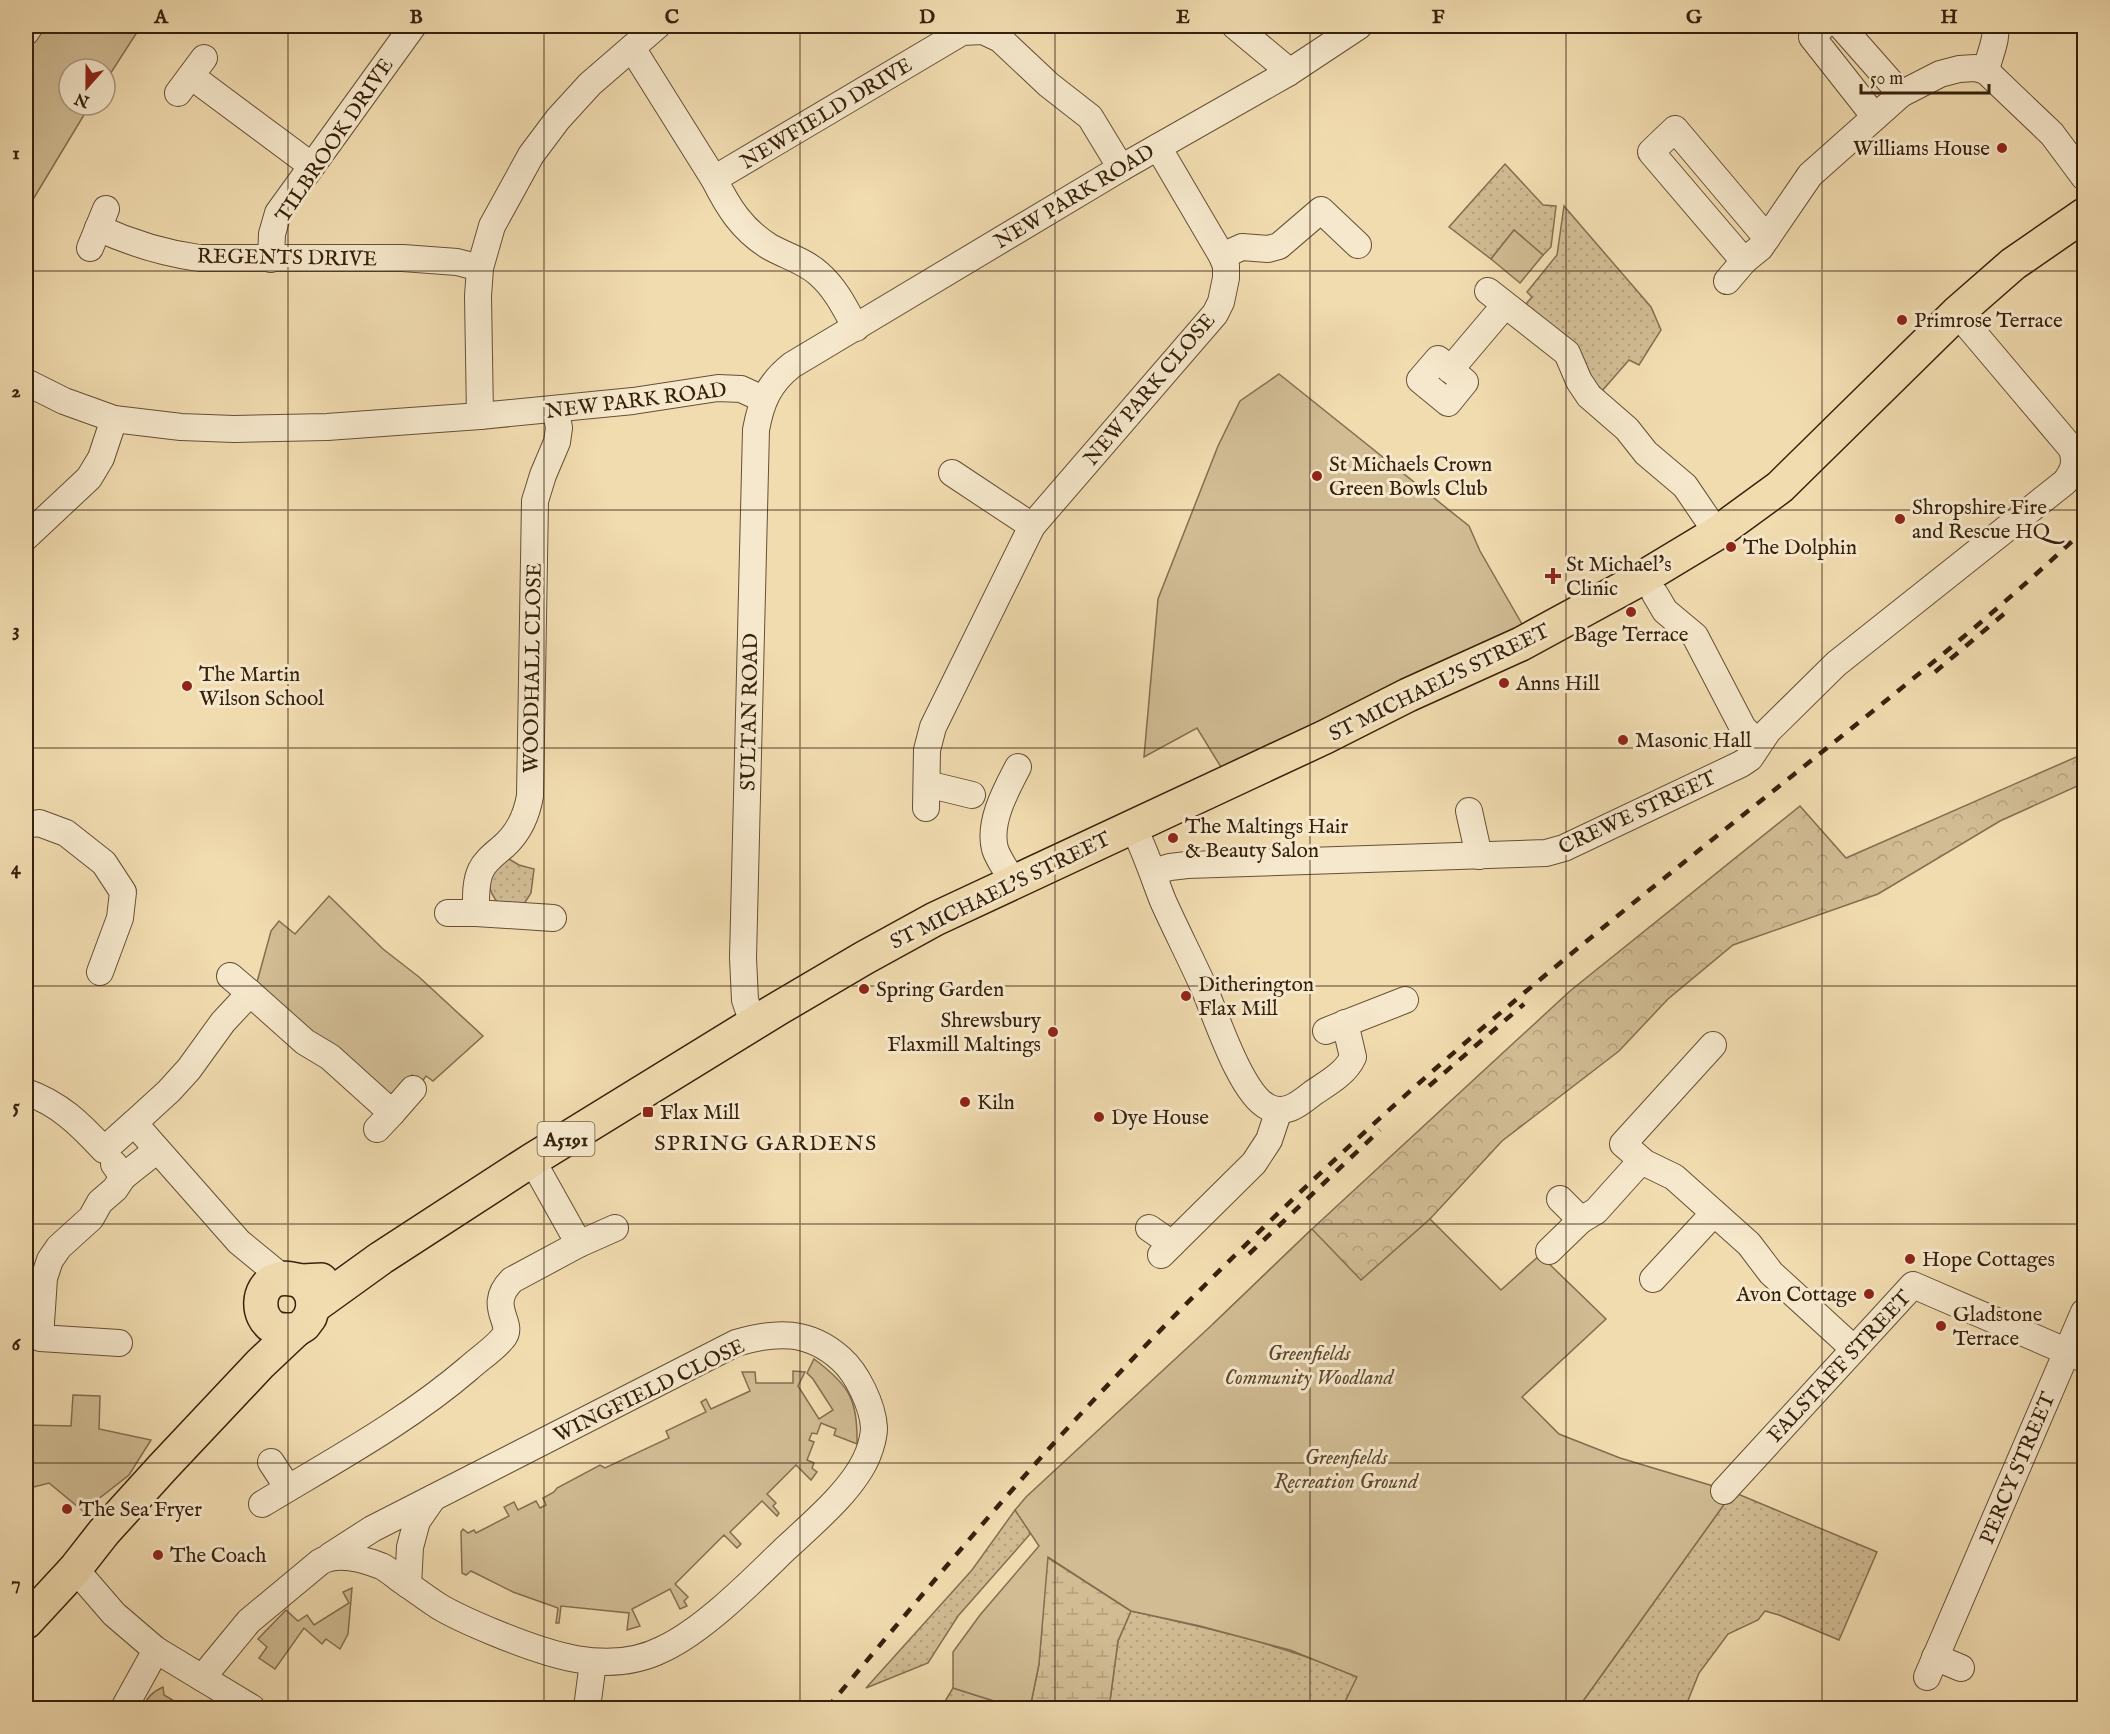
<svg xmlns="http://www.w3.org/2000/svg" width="2110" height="1734" font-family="'IM FELL English',serif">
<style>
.grass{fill:url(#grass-dots);stroke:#846e50;stroke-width:1.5}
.forest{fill:url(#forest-crowns);stroke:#846e50;stroke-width:1.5}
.wetland{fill:url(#wetland-marsh);stroke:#846e50;stroke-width:1.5}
.green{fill:#d1bc94;stroke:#846e50;stroke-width:1.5}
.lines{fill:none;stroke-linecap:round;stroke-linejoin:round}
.minor-casing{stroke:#655036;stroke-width:28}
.major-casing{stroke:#36210d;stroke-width:36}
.minor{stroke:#f6e8cc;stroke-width:26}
.major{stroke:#f1dcb0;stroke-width:33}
.rail{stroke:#36210d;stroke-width:4.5;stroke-dasharray:10 10;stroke-linecap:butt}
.grid{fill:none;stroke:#36210d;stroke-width:1.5;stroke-opacity:0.55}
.poi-dot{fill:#8f2418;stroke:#f6e8cc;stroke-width:2}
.labels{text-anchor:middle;stroke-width:6;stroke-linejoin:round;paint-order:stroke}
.shield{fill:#f6e8cc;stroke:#705d46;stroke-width:1.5}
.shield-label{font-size:20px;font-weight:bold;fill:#36210d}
.street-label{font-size:21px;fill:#36210d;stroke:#f6e8cc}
.poi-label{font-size:21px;fill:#36210d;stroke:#f6e8cc;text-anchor:start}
.park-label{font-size:21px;font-style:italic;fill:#5d482f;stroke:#f6e8cc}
.neighbourhood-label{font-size:22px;letter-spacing:1.5px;fill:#36210d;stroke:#f6e8cc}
.neatline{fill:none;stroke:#36210d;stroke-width:2}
.grid-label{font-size:20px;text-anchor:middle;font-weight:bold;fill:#36210d}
</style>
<defs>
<pattern id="grass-dots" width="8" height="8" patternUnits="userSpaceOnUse" patternTransform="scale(1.5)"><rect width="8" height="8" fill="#d1bc94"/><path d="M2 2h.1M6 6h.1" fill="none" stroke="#b4a17e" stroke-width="1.8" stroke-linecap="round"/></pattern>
<pattern id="forest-crowns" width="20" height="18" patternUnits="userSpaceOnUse" patternTransform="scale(1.5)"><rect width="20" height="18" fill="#d1bc94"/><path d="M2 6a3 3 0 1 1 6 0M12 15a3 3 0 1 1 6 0" fill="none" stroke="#b4a17e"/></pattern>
<pattern id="wetland-marsh" width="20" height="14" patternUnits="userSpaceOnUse" patternTransform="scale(1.5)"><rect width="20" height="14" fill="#d1bc94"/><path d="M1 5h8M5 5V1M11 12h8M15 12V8" fill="none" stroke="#b4a17e"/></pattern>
</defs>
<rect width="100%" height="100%" fill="#f1dcb0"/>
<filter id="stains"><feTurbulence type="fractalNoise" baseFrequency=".00333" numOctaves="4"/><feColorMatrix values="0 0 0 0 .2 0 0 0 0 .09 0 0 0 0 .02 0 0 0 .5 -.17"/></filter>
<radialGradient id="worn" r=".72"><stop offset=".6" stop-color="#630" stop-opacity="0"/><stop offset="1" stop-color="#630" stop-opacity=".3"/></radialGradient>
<g class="grass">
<polygon points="1505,164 1543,205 1556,206 1551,247 1543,255 1514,230 1491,259 1449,227"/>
<polygon points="1564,206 1651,307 1661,330 1639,365 1629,360 1601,392 1525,305 1532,297 1527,292 1557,255"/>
<path d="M509,859L519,865L534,869L531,893L524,904L500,905C484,888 485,868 509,859Z"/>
<polygon points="1733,1492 1877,1552 1839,1640 1779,1615 1765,1611 1758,1620 1728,1634 1699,1673 1685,1708 1578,1708"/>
<polygon points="1015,1510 1031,1533 958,1616 928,1663 866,1688 972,1570"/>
<path d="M1131,1611C1208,1628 1285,1645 1358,1677L1342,1708H1109L1118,1641Z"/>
<polygon points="953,1688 1016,1708 941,1708"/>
</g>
<polygon class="forest" points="2083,754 2084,754 2084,783 2000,821 1878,894 1733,945 1668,999 1619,1051 1502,1141 1430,1219 1362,1281 1213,1324 1312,1229 1570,991 1800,806 1846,858"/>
<polygon class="wetland" points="1047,1557 1131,1611 1118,1641 1109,1708 1030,1708 1039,1664"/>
<g class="green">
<polygon points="38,26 141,26 105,82 105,69 69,69 69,105 90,105 26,211 26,42"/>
<polygon points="1514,230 1543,255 1520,283 1491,259"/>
<polygon points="1279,374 1469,526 1480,551 1526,631 1224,772 1197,728 1144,757 1158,599 1218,446 1240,401"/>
<polygon points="329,896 383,949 419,977 483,1036 433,1081 426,1076 421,1083 412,1075 392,1094 386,1093 310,1031 257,982 271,931 279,921 295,934"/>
<polygon points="1430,1219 1501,1290 1540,1255 1606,1319 1522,1397 1559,1434 1620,1458 1733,1492 1578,1708 1342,1708 1357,1677 1290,1650 1200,1626 1131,1611 1048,1557 1039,1664 1030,1708 1016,1708 953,1688 953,1652 980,1615 1039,1546 1015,1510 1026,1497 1213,1324 1312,1229 1361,1280"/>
<path d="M814,1359C849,1385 858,1399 857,1444L834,1435L836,1429L821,1423L817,1434L812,1433L809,1440L814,1442L807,1460L814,1463L812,1468L817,1472L811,1480L796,1465L767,1494L776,1503L773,1506L779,1513L777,1516L762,1501L730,1532L741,1544L737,1548L724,1535L675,1584L688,1597L684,1601L687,1606L680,1609L670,1589L632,1609L640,1626L627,1630L629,1613L561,1606L559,1623H556L558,1608L513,1592L471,1571L466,1575L462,1573L461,1532L463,1529L468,1533L474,1530L476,1533L509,1516L504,1507L514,1502L518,1510L536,1501L540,1508L546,1505L543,1498L554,1492L557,1488L600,1465L605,1468L669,1438L666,1431L706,1412L701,1402L706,1399L711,1409L750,1391L742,1372H755L756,1383H793V1371L805,1372L798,1386L819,1419L833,1410L813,1379L807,1373Z"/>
<polygon points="73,1395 100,1396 99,1429 151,1440 129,1475 83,1511 49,1483 26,1489 26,1425 71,1426"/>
<polygon points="352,1588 348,1634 340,1649 326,1639 322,1644 304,1628 275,1669 259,1658 267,1647 258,1639 286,1610 298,1621 307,1615 314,1625 349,1603 343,1592"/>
<path d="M163,1687L164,1695L186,1708H142C147,1698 152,1692 163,1687Z"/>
</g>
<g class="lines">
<defs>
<g id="minor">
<polyline points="1235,26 1283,66 1288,73"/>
<polyline points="1823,26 1812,37 1875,117"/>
<polyline points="1841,26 1901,94"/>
<polyline points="26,32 30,26"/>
<polyline points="632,48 714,179"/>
<path d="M1986,71C1988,58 1999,37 1994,26"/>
<polyline points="191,76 312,166"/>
<polyline points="178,93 204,58"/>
<path d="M98,228C131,243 163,253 199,258H403L457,262L480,268"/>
<polyline points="90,248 106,209"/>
<polyline points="1222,256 1242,247 1268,249 1279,246 1321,210 1358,245"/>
<polyline points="271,259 272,234 278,213 413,26"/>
<polyline points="1744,261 1651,152 1675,129 1767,238"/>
<polyline points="1727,281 1744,261 1760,248 1810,175 1901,94 1940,74 1959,69 1975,68 1986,71 2052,134 2084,177"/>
<polyline points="1488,291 1567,353 1579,381 1589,396 1627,429 1646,453 1685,486 1717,533"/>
<path d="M856,328C845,308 836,289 819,274C805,261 786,256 770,247C742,230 728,207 714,179L962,32L983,31L1000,39L1049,85L1090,117L1121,168"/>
<polygon points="1438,359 1465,382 1448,403 1420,380"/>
<polyline points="1450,370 1505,305"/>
<polyline points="26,382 64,401 114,419 181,427 234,429 327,427 480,416 633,401 718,388 741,389 763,399"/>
<polyline points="480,416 478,296 480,268 492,226 531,155 558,119 590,84 657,26"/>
<polyline points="952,473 1032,526"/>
<polyline points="26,537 89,478 101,458 114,419"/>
<polyline points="1655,594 1665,611 1695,636 1743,728 1758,743"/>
<polyline points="927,784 972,795"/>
<polyline points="926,808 927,750 933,727 1032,526 1215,314 1221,302 1226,278 1226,266 1222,256 1158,147"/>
<polyline points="1469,811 1479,856"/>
<polyline points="26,825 39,823 66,833 104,863 123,892 120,918 100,972"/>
<path d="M1132,825C1145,849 1153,876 1163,901C1176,930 1191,959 1204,988C1216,1016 1241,1094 1268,1107C1286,1116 1300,1103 1313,1093C1328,1083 1346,1073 1353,1057L1345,1023"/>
<path d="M1153,872L1170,867L1187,865L1546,853L1564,848L1741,764L1750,758L1768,731L1836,664L2065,482C2074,470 2076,463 2072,449L1957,313"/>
<path d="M1014,883C1008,872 999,861 995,849C988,822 1006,790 1018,767"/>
<polyline points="448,913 476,913"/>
<path d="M553,918L476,913C476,899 475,882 481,870C486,859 499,851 507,843C520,830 527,813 530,796L535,501L543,475L557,442L559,428L556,410"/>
<polyline points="230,976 250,993"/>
<path d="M753,1023L745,1000L743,958L756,430C761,402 769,383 792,365L1121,168L1288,73L1359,26"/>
<polyline points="1326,1031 1405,1000"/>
<polyline points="1713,1045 1623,1144 1645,1163 1674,1177 1749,1244 1771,1273 1854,1349"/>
<path d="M26,1092C59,1103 81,1125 104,1150L134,1123L239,1242L283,1278"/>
<polyline points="392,1113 413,1089"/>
<polyline points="134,1123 169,1091 189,1069 223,1022 250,993 305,1042 330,1057 392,1113 377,1129"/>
<polyline points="532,1160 579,1244"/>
<polyline points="114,1164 123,1177 157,1150"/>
<polyline points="1560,1199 1581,1220"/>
<polyline points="1149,1228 1172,1244"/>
<polyline points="1549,1251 1581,1220 1596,1211 1641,1161"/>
<polyline points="1161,1255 1254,1163 1269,1140 1279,1110"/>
<polyline points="1653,1279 1714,1213"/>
<polyline points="119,1343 40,1338 44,1278 50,1260 59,1247 91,1218 100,1202 115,1189 123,1177"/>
<polyline points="271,1462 288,1488"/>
<polyline points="1724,1491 1913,1285 2084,1359"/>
<path d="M262,1504C333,1461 406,1422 469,1368C480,1358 494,1349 503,1338C516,1323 485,1307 512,1280L579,1244L615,1228"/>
<polyline points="75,1569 114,1614 156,1650 252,1708"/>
<polyline points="408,1585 410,1547 417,1521 433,1498"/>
<polyline points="1935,1657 1961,1668"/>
<polyline points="1927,1677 2084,1312"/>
<path d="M202,1678L249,1621L320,1562C337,1552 363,1559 381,1566C390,1570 398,1579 407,1584C418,1592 429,1600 440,1607C457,1617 476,1625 493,1632C546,1654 608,1677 663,1649C705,1629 752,1581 785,1549C812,1524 855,1488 868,1454C871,1447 874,1435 874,1428C873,1406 857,1373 841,1359C809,1330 776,1331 736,1343L372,1529L330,1556"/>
<polyline points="124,1708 156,1650"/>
<polyline points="587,1708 593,1662"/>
</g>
<g id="major">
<polyline points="313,1307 381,1258 532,1160 779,1008 864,958 935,919 1325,737 1408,695 1521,644 1644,577 1717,533 1780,487 1957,313 2013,264 2084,215"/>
<path d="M296,1330C288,1330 280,1331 273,1327C256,1316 257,1288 275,1280C286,1276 293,1280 303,1281C309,1281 315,1280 321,1280"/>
<polyline points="26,1622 75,1569 104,1532 163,1467 260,1364 296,1330 304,1325 310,1317 313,1307 312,1296 307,1287 300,1281"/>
</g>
</defs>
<use href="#minor" class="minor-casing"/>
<use href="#major" class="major-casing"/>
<use href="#minor" class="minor"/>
<use href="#major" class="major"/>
<g class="rail">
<polyline points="1935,672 2011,608"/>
<polyline points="1429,1086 1524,1004"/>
<polyline points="1249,1254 1380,1130"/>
<path d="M827,1708C909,1611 990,1512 1076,1419C1192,1294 1315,1174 1443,1062C1557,963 1675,869 1792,776C1892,696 1992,617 2084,530"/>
</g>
</g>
<path class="grid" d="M288,26V1708M544,26V1708M800,26V1708M1055,26V1708M1310,26V1708M1566,26V1708M1822,26V1708M26,271H2084M26,510H2084M26,748H2084M26,986H2084M26,1224H2084M26,1463H2084"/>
<g class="poi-dot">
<circle cx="2002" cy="148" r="6"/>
<circle cx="1902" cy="320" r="6"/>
<circle cx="1317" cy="476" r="6"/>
<circle cx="1900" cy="519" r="6"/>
<circle cx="1731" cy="547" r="6"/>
<path d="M1550 567h6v6h6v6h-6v6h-6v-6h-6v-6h6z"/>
<circle cx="1631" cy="612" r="6"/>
<circle cx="1504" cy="683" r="6"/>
<circle cx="187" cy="686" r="6"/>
<circle cx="1623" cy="740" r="6"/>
<circle cx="1173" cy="838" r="6"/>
<circle cx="864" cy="989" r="6"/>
<circle cx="1186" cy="996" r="6"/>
<circle cx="1053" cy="1032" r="6"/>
<circle cx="965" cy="1102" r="6"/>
<rect x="642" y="1106" width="12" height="12" rx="3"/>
<circle cx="1099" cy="1117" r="6"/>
<circle cx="1910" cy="1259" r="6"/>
<circle cx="1869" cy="1294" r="6"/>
<circle cx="1941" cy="1326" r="6"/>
<circle cx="67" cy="1509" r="6"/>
<circle cx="158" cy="1555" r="6"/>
</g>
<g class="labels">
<rect class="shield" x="537.5" y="1122" width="57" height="34" rx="4.5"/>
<g class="shield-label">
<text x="566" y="1146">A5191</text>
</g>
<g class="street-label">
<text transform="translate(826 113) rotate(-31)" y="7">NEWFIELD DRIVE</text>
<text transform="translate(334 140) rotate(-56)" y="7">TILBROOK DRIVE</text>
<text transform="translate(1074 196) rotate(-31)" y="7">NEW PARK ROAD</text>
<text transform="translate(287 257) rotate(1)" y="7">REGENTS DRIVE</text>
<text transform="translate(1149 389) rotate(-50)" y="7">NEW PARK CLOSE</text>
<text transform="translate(636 400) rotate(-7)" y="7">NEW PARK ROAD</text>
<text transform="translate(532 668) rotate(-89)" y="7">WOODHALL CLOSE</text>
<text transform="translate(1439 682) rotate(-26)" y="7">ST MICHAEL'S STREET</text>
<text transform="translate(749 712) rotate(-89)" y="7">SULTAN ROAD</text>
<text transform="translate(1637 812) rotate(-25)" y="7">CREWE STREET</text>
<text transform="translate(1000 890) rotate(-26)" y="7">ST MICHAEL'S STREET</text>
<text transform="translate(1839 1366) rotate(-47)" y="7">FALSTAFF STREET</text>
<text transform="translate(649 1390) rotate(-26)" y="7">WINGFIELD CLOSE</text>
<text transform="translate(2017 1468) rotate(-67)" y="7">PERCY STREET</text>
</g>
<g class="poi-label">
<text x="1990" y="155" text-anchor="end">Williams House</text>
<text x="1914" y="327">Primrose Terrace</text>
<text x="1329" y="471">St Michaels Crown<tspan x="1329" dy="24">Green Bowls Club</tspan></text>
<text x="1912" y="514">Shropshire Fire<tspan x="1912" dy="24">and Rescue HQ</tspan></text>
<text x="1743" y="554">The Dolphin</text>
<text x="1566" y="571">St Michael's<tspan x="1566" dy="24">Clinic</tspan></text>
<text x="1631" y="641" text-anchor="middle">Bage Terrace</text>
<text x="199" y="681">The Martin<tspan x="199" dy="24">Wilson School</tspan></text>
<text x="1516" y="690">Anns Hill</text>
<text x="1635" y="747">Masonic Hall</text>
<text x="1185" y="833">The Maltings Hair<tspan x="1185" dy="24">&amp; Beauty Salon</tspan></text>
<text x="1198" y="991">Ditherington<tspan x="1198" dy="24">Flax Mill</tspan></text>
<text x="876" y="996">Spring Garden</text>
<text x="1041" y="1027" text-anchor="end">Shrewsbury<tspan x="1041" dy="24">Flaxmill Maltings</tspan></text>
<text x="977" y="1109">Kiln</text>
<text x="660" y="1119">Flax Mill</text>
<text x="1111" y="1124">Dye House</text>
<text x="1922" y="1266">Hope Cottages</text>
<text x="1857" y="1301" text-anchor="end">Avon Cottage</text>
<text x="1953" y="1321">Gladstone<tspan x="1953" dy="24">Terrace</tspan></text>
<text x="79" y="1516">The Sea Fryer</text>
<text x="170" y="1562">The Coach</text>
</g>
<g class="park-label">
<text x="1309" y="1360">Greenfields<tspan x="1309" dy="24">Community Woodland</tspan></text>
<text x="1346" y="1464">Greenfields<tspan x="1346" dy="24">Recreation Ground</tspan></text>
</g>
<g class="neighbourhood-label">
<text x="766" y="1150">SPRING GARDENS</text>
</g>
</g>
<rect width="2110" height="1734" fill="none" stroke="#f1dcb0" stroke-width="66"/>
<g transform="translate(87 87) rotate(201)"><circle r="28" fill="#f6e8cc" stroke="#a99880" stroke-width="1.5"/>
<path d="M0-4.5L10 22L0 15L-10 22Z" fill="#8f2418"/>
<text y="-9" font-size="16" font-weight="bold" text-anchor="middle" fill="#36210d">N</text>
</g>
<path d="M1861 84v9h128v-9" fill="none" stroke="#36210d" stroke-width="3"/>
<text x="1870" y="84" font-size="18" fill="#36210d" stroke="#f6e8cc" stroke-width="4.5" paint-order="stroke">50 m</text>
<rect x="33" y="33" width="2044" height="1668" class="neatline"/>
<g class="grid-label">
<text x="161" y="23">A</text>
<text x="416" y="23">B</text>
<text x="672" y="23">C</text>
<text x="927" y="23">D</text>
<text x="1183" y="23">E</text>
<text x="1438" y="23">F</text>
<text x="1694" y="23">G</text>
<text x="1949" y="23">H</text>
<text x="16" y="159">1</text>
<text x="16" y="397">2</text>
<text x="16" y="636">3</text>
<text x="16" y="874">4</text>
<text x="16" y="1112">5</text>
<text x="16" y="1350">6</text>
<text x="16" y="1589">7</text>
</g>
<rect width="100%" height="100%" filter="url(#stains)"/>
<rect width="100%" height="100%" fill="url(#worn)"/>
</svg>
